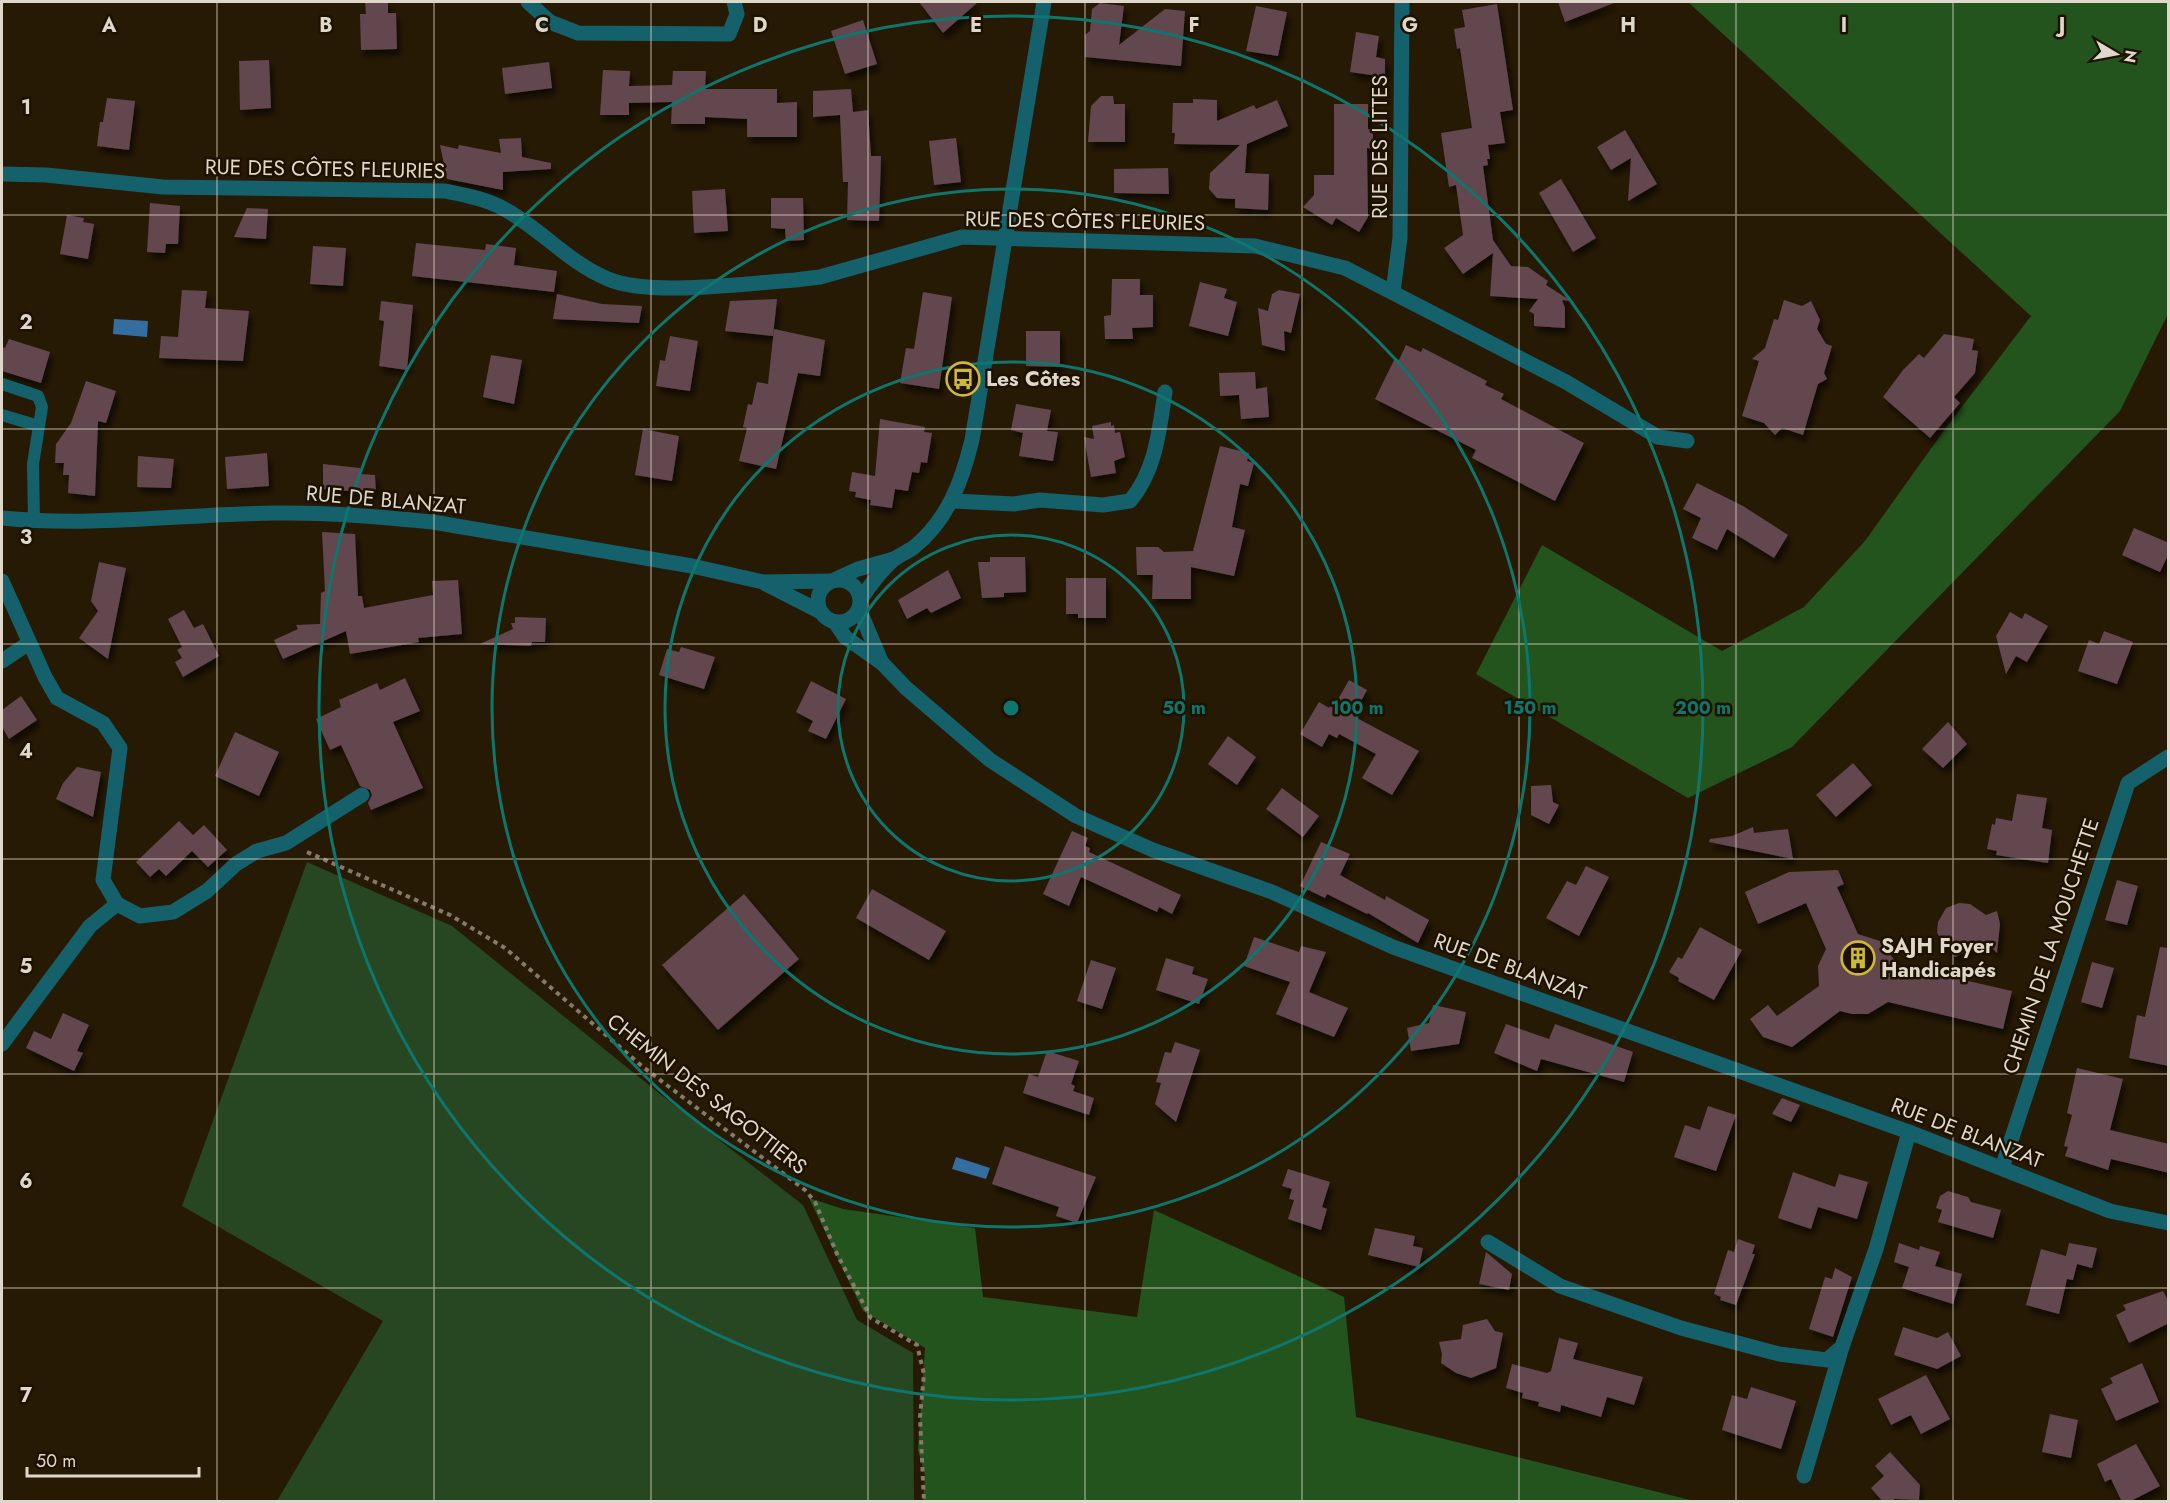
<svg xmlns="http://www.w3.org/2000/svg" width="2170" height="1503" font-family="Jost,sans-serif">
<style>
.green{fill:#264722}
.forest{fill:#23541d}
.water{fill:#346ea0}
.building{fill:#62464f;filter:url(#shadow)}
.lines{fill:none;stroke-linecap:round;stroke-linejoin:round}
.path{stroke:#847a69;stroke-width:4;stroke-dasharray:4.5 4.5;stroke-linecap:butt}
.service{stroke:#14616c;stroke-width:12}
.minor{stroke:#14616c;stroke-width:15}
.tertiary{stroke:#14616c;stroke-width:15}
.grid{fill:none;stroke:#dfd7c9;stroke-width:1.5;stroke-opacity:0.55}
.ring{fill:none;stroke:#0f766e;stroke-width:3}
.labels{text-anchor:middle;stroke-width:5;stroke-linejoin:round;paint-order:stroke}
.street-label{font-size:21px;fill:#dfd7c9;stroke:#1d1100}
.poi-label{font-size:21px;font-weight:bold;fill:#dfd7c9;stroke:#1d1100;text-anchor:start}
.grid-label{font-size:20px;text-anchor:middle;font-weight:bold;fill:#dfd7c9;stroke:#1d1100;stroke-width:5;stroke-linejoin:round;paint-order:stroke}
.centre{fill:#0f766e;stroke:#1d1100;stroke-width:3}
.ring-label{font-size:18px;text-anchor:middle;font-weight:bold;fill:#0f766e;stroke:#1d1100;stroke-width:5;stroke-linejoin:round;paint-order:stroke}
</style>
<defs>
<filter id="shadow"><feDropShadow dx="3.5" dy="6" stdDeviation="3" flood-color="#0009"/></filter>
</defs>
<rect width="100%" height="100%" fill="#271a05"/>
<polygon class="green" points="307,862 452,926 660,1094 803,1205 857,1320 913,1353 914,1501 277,1501 383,1321 182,1206"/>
<g class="forest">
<polygon points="1688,2 2168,2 2168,314 2120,411 1792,747 1688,798 1476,674 1542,545 1722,651 1804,607 1865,541 1945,429 2031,316"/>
<polygon points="809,1198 843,1209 975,1228 983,1297 1137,1317 1154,1210 1344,1297 1356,1417 1694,1501 923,1501 925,1475 918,1450 925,1348 863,1311"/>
</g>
<g class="water">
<polygon points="114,319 148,321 147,337 113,334"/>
<polygon points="956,1157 990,1168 986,1179 952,1169"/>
</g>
<g class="building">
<polygon points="365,2 388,2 388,13 396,13 397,49 361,50 360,14 366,14"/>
<polygon points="919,2 978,2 943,33"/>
<polygon points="1558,2 1614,2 1614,3 1565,22"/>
<polygon points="1100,3 1124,6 1119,45 1165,9 1185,11 1181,66 1085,57 1085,35 1090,31 1092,9"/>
<polygon points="1497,4 1513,110 1500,112 1505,143 1488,145 1490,159 1487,159 1488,165 1483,166 1493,240 1511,266 1528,267 1548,281 1546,285 1571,301 1562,300 1565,308 1565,328 1534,326 1534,314 1529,311 1538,299 1490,296 1493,253 1463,274 1444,248 1463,235 1456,185 1449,187 1441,133 1472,128 1460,48 1457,49 1454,29 1465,27 1462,10"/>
<polygon points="1256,6 1287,12 1278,56 1246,51"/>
<polygon points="863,20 877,64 845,74 831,31"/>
<polygon points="1356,32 1379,36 1376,57 1385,59 1385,77 1350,72"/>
<polygon points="269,60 271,108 240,110 239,61"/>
<polygon points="549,62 552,88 505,94 502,68"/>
<polygon points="603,70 630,71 629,86 672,85 673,71 706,71 705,89 777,89 777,103 797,102 797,137 747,137 747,119 705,117 705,124 671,124 672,102 629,103 629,115 600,115"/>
<polygon points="851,89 853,112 868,110 871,156 881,156 879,221 847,220 848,182 843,182 840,115 813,117 813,91"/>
<polygon points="1101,96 1113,96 1114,104 1125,104 1125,142 1088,142 1091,106"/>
<polygon points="107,98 135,101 129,150 97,146 100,122 103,122"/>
<polygon points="1193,99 1217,100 1217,121 1254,105 1256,109 1277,100 1288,126 1247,144 1245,173 1269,174 1268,210 1235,208 1235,199 1217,198 1209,189 1210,173 1240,145 1174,144 1175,133 1172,133 1173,103 1193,103"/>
<polygon points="1334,104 1368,104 1368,129 1373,129 1373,149 1367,148 1368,217 1359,232 1336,218 1332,225 1303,207 1314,195 1314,175 1334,175"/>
<polygon points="1625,130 1657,184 1628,201 1631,158 1611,170 1597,147"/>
<polygon points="521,138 522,157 551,163 551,169 503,172 503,190 447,179 440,145 458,149 459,145 501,153 499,139"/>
<polygon points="956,138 961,182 934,185 929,141"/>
<polygon points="1168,168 1169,194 1114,193 1114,169"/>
<polygon points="1561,179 1596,238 1573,252 1539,193"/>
<polygon points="725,189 728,231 694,233 692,191"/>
<polygon points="771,198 803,198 804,240 786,241 785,229 771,228"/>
<polygon points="150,203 180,206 178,244 166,244 165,253 147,252"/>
<polygon points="247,208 268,209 266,239 234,237"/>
<polygon points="67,215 84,218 83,222 94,224 88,259 60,254"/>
<polygon points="416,243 485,250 486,244 516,248 514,265 557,271 554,292 412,276"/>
<polygon points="313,246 346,248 343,286 310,284"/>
<polygon points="1112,279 1140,279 1140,295 1153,295 1153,327 1132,328 1133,339 1105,339 1104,316 1111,315"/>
<polygon points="1200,282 1227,289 1224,298 1237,302 1228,336 1189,326"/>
<polygon points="182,290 207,291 205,308 249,311 243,361 159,358 161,336 178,337"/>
<polygon points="1279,290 1300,294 1291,333 1284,331 1285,351 1262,345 1258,308 1268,311 1272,294"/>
<polygon points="923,292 952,297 939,389 900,383 906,348 914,349"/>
<polygon points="557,294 602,304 642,306 639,323 553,319"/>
<polygon points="777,299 773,336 725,331 730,301"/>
<polygon points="1784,300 1802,306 1811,301 1820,320 1817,329 1826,344 1832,346 1824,373 1827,379 1818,384 1803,435 1782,428 1775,435 1764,423 1742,416 1759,361 1752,359 1765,348 1774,319 1778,320"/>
<polygon points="381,301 413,305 407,370 379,366 384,321 379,320"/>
<polygon points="774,329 825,340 820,376 798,373 776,469 739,461 747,428 743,427 748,404 752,405 757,382 768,384"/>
<polygon points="1026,331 1060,331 1060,367 1026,366"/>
<polygon points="1944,334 1974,339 1972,350 1978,351 1975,373 1954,397 1960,403 1930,438 1883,397 1903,370 1919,354 1924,358"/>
<polygon points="670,336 698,341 690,391 656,386 660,360 665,361"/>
<polygon points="9,339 50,352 41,383 2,371 2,347 5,348"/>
<polygon points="1406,345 1421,352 1423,348 1487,381 1485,385 1504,394 1501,399 1584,443 1555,501 1472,458 1476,450 1375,399 1395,358 1399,360"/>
<polygon points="491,355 522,360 514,404 483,397"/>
<polygon points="1255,372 1256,389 1267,387 1269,417 1241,419 1239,395 1220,396 1219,373"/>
<polygon points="86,381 116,391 106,423 98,421 95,496 68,493 69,475 63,475 64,463 55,463 56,444 71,423"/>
<polygon points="1016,404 1051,410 1047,431 1058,432 1053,461 1019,456 1023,433 1011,430"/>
<polygon points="880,419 925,427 924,432 932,433 927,463 921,462 919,473 912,472 908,491 895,489 892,508 870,505 871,500 855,497 856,492 849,491 852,472 875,476"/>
<polygon points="1111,422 1111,426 1114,425 1115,433 1120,432 1125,457 1114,461 1116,473 1091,477 1084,437 1094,439 1092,426"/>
<polygon points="643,429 679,436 672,481 635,475"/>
<polygon points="1220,446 1249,453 1247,461 1254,463 1248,486 1240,484 1232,527 1245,530 1234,576 1191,567 1191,599 1152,599 1153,575 1137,575 1136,547 1158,547 1164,552 1193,551"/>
<polygon points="267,453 269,486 227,489 225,457"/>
<polygon points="138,456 174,459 171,488 137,487"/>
<polygon points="323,464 360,468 360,474 375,475 376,493 323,489"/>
<polygon points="1697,483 1743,506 1788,535 1774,558 1727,529 1717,550 1692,538 1701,518 1683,509"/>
<polygon points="2134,528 2169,543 2169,553 2160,572 2122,555"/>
<polygon points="322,532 355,534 358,596 362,596 364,608 433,595 432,581 458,580 462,634 418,638 419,642 350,654 346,631 283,659 274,640 298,629 296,625 320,624 321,593 325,591"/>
<polygon points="990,557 1025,557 1026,592 1004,593 1004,597 982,598 978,562 990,562"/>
<polygon points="99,562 126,568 108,659 79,638 98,611 91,601"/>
<polygon points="948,570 961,598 931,613 927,608 907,619 898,600"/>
<polygon points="1066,578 1106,578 1106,618 1078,618 1078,614 1066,614"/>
<polygon points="184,610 194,628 203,624 219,656 183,677 175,662 182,658 177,650 182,647 168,619"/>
<polygon points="2010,612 2022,619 2025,613 2048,626 2027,662 2016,656 2006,674 1996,636"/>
<polygon points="515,617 546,618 545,642 532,642 531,646 480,644 513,629 511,623 515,623"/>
<polygon points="2104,631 2133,642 2117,684 2078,671 2089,640 2099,644"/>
<polygon points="681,647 715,657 704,689 659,675 667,649 679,652"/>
<polygon points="405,678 420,711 393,722 423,788 371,810 368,803 372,795 370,790 360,786 341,745 330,750 316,719 341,707 339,700 377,683 380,690"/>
<polygon points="1349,680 1367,690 1353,716 1419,751 1392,795 1362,778 1376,754 1339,734 1337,738 1329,734 1322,747 1300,734 1319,702 1329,708 1333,701 1336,703"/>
<polygon points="811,681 846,699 826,739 808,731 813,721 796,712"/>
<polygon points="21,696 37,720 9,739 2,727 2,710"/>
<polygon points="1948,722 1967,744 1943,768 1922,749"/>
<polygon points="235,732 279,752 259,796 215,776"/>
<polygon points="1228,736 1256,757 1237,785 1208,764"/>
<polygon points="1853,763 1872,785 1836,817 1816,795"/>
<polygon points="77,767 101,772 93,817 56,799 63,783"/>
<polygon points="1551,785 1553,802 1559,805 1549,824 1531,815 1531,786"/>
<polygon points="1282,788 1319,816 1303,837 1266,809"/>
<polygon points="2017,794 2047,798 2042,828 2052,830 2048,863 1996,855 1997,851 1987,849 1992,824 1995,825 1996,818 2012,821"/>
<polygon points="179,821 193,835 204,825 227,850 208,867 192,851 166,876 159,869 150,877 136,862"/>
<polygon points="1753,827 1754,833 1788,829 1793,859 1709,842 1710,839 1732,836"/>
<polygon points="1072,831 1088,838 1085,846 1090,848 1089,852 1181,895 1172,914 1159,907 1157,912 1081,877 1069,906 1043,894"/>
<polygon points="1321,842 1350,854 1340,875 1385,900 1386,896 1429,920 1418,943 1368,913 1367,914 1327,894 1325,898 1300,886"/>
<polygon points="1586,866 1609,877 1579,936 1546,918 1567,881 1576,885"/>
<polygon points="1838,870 1844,884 1837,887 1858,934 1880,941 1898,965 2012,991 2003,1029 1888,1002 1868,1014 1852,1014 1840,1011 1792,1047 1763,1037 1750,1019 1768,1005 1777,1016 1819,986 1818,966 1826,949 1806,903 1758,924 1745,892 1789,872"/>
<polygon points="2117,880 2138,886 2127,925 2105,920"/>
<polygon points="872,889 946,931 929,960 856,918"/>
<polygon points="744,894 799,959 718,1030 662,965"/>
<polygon points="1959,903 1970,904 1986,915 1997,911 2000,924 1997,953 1986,942 1955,957 1942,943 1937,932 1938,922 1946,908"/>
<polygon points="1700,927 1742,950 1714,1000 1678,981 1679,978 1669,972 1678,957 1682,959"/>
<polygon points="1254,937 1299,952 1301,946 1326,952 1309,992 1348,1008 1334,1037 1276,1014 1290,982 1244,966"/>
<polygon points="2160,947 2169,948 2169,1066 2129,1058 2137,1015 2145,1017"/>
<polygon points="1166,958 1194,967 1192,974 1208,979 1199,1004 1156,990"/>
<polygon points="1091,960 1116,968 1102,1009 1077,1001"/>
<polygon points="2092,962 2114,968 2102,1008 2081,1002"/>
<polygon points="1433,1005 1466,1012 1459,1044 1411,1051 1407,1028 1429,1023"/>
<polygon points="63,1013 89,1025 77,1051 83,1053 74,1071 26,1048 34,1031 51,1039"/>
<polygon points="1506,1024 1549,1039 1555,1024 1633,1052 1624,1082 1541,1059 1537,1071 1494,1053"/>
<polygon points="1175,1042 1200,1050 1176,1122 1155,1104 1161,1083 1156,1082 1165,1052 1171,1053"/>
<polygon points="1047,1051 1079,1061 1071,1084 1075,1086 1073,1091 1094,1098 1089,1115 1023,1093 1029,1074 1038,1077"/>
<polygon points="2077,1068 2123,1079 2110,1130 2169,1144 2169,1173 2111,1159 2108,1170 2065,1156 2068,1147 2064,1146 2072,1115 2067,1113"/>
<polygon points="1782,1098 1800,1105 1791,1122 1772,1114"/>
<polygon points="1708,1106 1736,1115 1716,1171 1674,1157 1685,1125 1700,1130"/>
<polygon points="1005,1146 1096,1177 1077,1223 1056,1216 1059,1207 992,1184"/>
<polygon points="1288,1169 1330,1182 1322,1207 1327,1209 1321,1230 1288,1219 1294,1200 1289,1199 1292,1189 1282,1186"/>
<polygon points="1793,1172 1835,1187 1839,1174 1868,1182 1857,1219 1818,1207 1811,1229 1778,1218"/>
<polygon points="1948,1191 1968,1197 1971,1202 2001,1210 1993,1238 1938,1222 1942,1210 1936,1208 1940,1196"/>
<polygon points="1375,1228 1415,1236 1413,1246 1423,1248 1419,1267 1368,1255"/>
<polygon points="1738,1239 1755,1245 1752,1254 1755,1254 1736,1305 1720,1300 1721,1297 1714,1294 1728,1250 1734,1252"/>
<polygon points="1899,1243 1919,1250 1920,1246 1940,1252 1935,1266 1962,1274 1953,1304 1902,1288 1909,1267 1894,1262"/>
<polygon points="2069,1243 2097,1248 2092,1268 2077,1264 2073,1280 2067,1279 2059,1314 2026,1305 2041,1249 2066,1256"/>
<polygon points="1486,1252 1512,1274 1509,1290 1479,1284"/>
<polygon points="1835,1268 1852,1277 1833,1337 1809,1329 1825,1277 1832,1279"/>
<polygon points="2163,1291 2169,1302 2169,1323 2129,1343 2116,1315 2126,1310 2123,1305"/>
<polygon points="1487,1319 1495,1331 1503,1333 1496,1368 1471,1378 1456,1373 1441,1363 1442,1354 1439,1342 1461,1339 1463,1325"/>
<polygon points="1903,1327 1937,1338 1948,1332 1961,1356 1937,1369 1894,1355"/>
<polygon points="1559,1338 1578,1343 1573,1359 1643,1377 1634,1405 1607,1397 1601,1417 1561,1405 1560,1412 1538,1406 1539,1402 1522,1398 1523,1393 1506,1388 1512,1364 1547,1373 1551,1371"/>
<polygon points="2142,1363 2159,1402 2116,1421 2101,1389 2113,1383 2110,1378"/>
<polygon points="1926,1375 1950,1419 1921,1434 1911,1415 1891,1425 1878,1399"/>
<polygon points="1751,1387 1796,1401 1781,1449 1722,1430 1732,1395 1747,1399"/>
<polygon points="2050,1414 2078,1420 2071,1458 2042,1452"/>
<polygon points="2136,1444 2160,1486 2129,1502 2122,1502 2111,1479 2105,1482 2097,1464"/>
<polygon points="1890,1452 1920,1485 1919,1500 1894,1499 1894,1502 1883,1502 1871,1488 1884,1476 1875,1466"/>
</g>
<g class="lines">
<polyline class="path" points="307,852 450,915 505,948 643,1067 805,1190 815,1202 837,1254 871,1318 917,1345 924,1374 920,1417 924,1502"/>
<g class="service">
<polyline points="2,384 38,396 42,407 33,464 34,520"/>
<polyline points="2,415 39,426"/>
</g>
<g class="minor">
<polyline points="528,2 550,22 578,33 729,34 737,14 734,2"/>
<path d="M2,174L46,175L163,187L445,191C465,195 487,199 506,210C542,230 569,263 608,279C650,297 747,283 795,280L820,277L962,237L1255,246L1345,268L1566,382L1658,437L1687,441"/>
<polyline points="1393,292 1400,238 1402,2"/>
<path d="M953,501L1014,504L1040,500L1103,505L1130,501C1156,470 1159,431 1165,392"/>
<polyline points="836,579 858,569 894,559"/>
<polyline points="2,581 45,677 57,698 103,723 120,748 103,880 117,904 140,916 173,912 207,891 236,864 257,851 286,843 362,795"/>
<path d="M861,599C870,585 881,571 893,560C899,555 907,552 913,548C948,520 962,481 972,440L1044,2"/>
<polyline points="859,609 881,661"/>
<polyline points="835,622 845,637 883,664 906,688 990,760 1076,816 1153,850 1272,892 1393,947 1909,1132 2110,1211 2168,1223"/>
<polyline points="2,661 29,643"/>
<polyline points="2,1044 90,926 117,904"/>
<polyline points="2002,1168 2128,783 2168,757"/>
<polyline points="1488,1242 1560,1286 1681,1328 1779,1354 1827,1360 1842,1347 1876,1249 1909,1132"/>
<polyline points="1804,1476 1842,1347"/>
</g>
<g class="tertiary">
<path d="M2,518C92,527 184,514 274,513C327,512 380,517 433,522L692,566L763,582L830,581"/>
<circle cx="839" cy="601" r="21"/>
<polyline points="766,584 821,612"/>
</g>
</g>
<path class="grid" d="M217,2V1502M434,2V1502M651,2V1502M868,2V1502M1085,2V1502M1302,2V1502M1519,2V1502M1736,2V1502M1953,2V1502M2,215H2168M2,429H2168M2,644H2168M2,859H2168M2,1074H2168M2,1288H2168"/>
<g class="ring">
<circle cx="1011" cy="708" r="173"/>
<circle cx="1011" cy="708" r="346"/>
<circle cx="1011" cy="708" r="519"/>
<circle cx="1011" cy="708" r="692"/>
</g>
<defs>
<symbol id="bus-ring" viewBox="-11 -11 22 22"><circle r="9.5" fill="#1d1100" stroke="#ceb837" stroke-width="1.5"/><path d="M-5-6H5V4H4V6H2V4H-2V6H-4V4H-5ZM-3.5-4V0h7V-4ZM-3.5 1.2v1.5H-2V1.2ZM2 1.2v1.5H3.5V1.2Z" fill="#ceb837"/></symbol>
<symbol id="building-ring" viewBox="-11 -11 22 22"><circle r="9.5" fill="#1d1100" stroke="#ceb837" stroke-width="1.5"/><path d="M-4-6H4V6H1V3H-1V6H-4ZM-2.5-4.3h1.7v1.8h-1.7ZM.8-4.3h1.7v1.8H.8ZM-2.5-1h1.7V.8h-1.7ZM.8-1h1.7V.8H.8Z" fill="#ceb837"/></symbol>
</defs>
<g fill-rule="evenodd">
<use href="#bus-ring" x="944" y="360" width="38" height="38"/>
<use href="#building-ring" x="1839" y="939" width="38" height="38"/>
</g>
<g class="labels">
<g class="street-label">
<text transform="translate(1380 147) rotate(-90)" y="7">RUE DES LITTES</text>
<text transform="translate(325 169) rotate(1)" y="7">RUE DES CÔTES FLEURIES</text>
<text transform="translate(1085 221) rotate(1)" y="7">RUE DES CÔTES FLEURIES</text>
<text transform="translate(386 500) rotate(5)" y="7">RUE DE BLANZAT</text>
<text transform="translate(2051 946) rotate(-72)" y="7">CHEMIN DE LA MOUCHETTE</text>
<text transform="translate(1510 967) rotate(20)" y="7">RUE DE BLANZAT</text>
<text transform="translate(707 1094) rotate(38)" y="7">CHEMIN DES SAGOTTIERS</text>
<text transform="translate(1967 1133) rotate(21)" y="7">RUE DE BLANZAT</text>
</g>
<g class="poi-label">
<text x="986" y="386">Les Côtes</text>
<text x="1881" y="953">SAJH Foyer<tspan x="1881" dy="24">Handicapés</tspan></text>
</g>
</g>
<g class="grid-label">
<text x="109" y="32">A</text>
<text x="326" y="32">B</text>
<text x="542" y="32">C</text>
<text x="760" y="32">D</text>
<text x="976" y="32">E</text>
<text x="1194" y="32">F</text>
<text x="1410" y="32">G</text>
<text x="1628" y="32">H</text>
<text x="1844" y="32">I</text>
<text x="2062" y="32">J</text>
<text x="26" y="114">1</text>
<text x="26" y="329">2</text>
<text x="26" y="544">3</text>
<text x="26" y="758">4</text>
<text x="26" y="973">5</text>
<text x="26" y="1188">6</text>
<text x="26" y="1402">7</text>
</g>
<circle cx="1011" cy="708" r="9" class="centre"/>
<g class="ring-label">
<text x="1184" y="714">50 m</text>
<text x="1357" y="714">100 m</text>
<text x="1530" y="714">150 m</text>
<text x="1703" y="714">200 m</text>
</g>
<rect width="2170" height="1503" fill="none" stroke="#dfd7c9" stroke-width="6"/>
<g transform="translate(2116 54) rotate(100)" stroke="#1d1100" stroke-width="4.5" paint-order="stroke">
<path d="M0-4.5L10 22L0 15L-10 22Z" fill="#dfd7c9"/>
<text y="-9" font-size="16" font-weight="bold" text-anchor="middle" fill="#dfd7c9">N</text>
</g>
<path d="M27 1467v9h172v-9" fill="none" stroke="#dfd7c9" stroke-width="3"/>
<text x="36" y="1467" font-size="18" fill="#dfd7c9" stroke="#1d1100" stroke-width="4.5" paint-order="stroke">50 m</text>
</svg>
